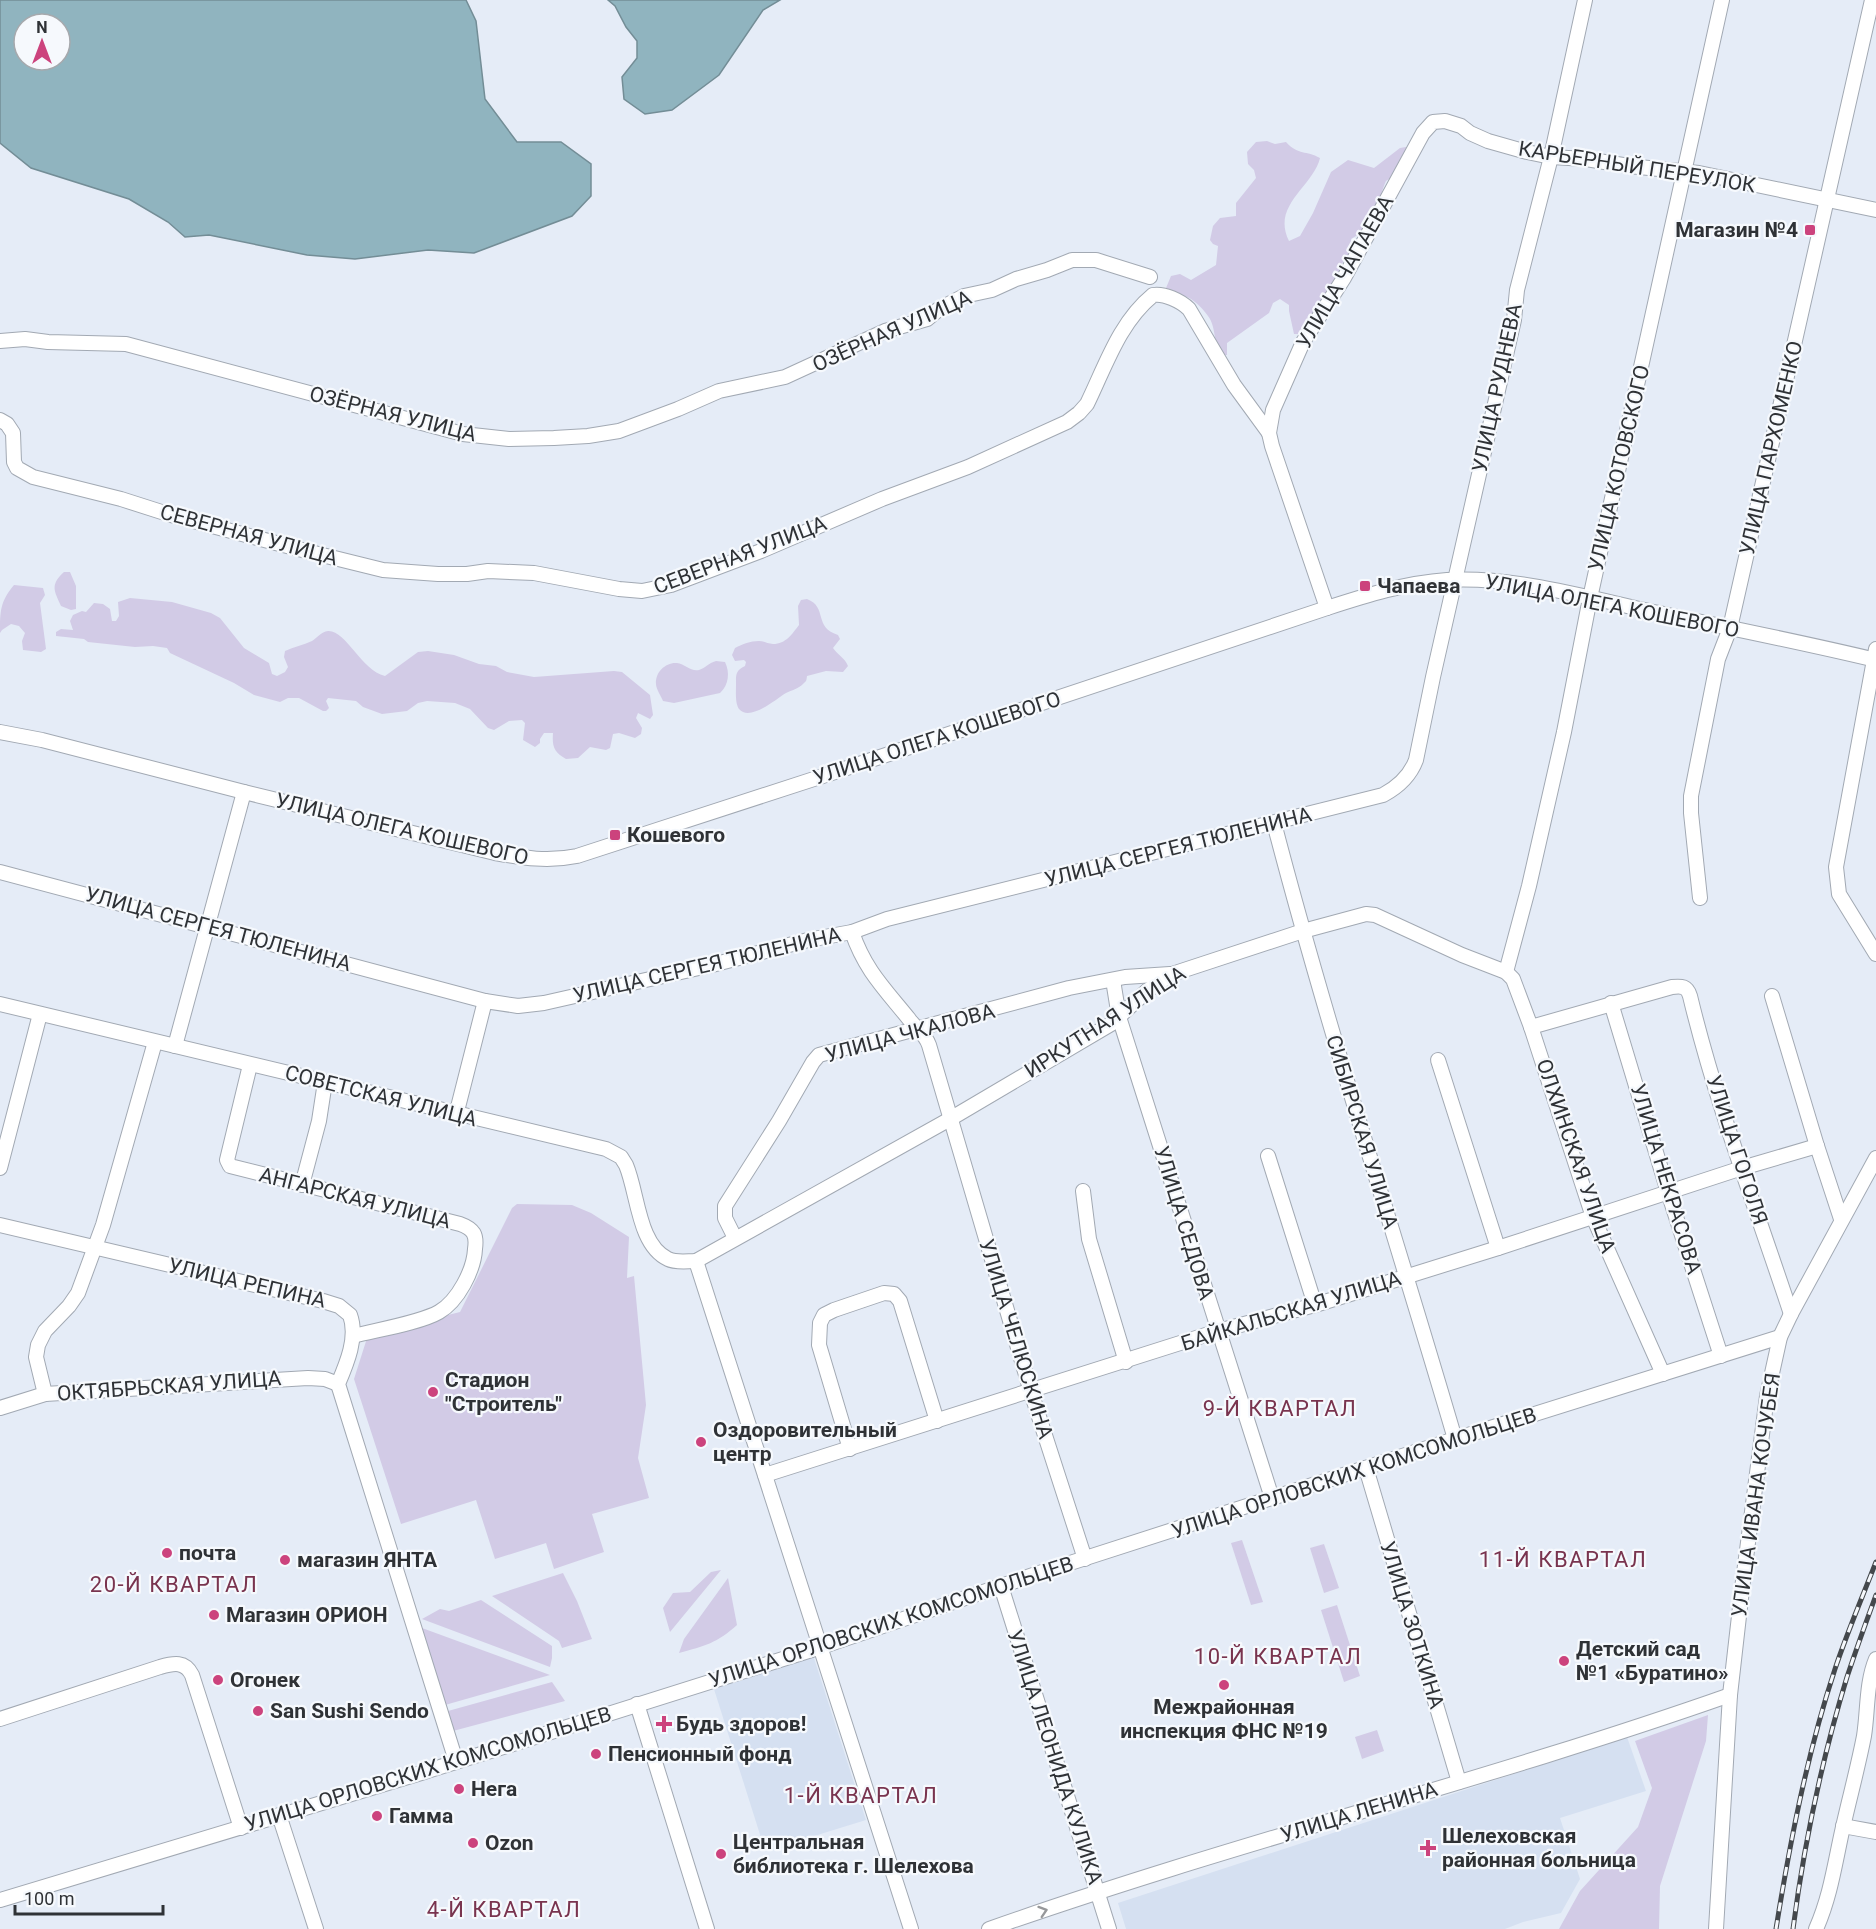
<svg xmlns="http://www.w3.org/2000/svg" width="1876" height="1929" font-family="Roboto,sans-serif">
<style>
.built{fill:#d5e0f1}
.green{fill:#d2cbe6}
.water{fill:#90b4bf;stroke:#738d96;stroke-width:1.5;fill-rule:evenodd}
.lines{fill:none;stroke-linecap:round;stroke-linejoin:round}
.minor-casing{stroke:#a2a9b3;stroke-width:16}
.minor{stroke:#fff;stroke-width:14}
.rail-casing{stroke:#44484c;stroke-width:5}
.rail{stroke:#f6f9fd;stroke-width:3;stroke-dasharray:9;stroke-linecap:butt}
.oneway{stroke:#97989a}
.poi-dot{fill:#cc437d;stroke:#f6f9fd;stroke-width:2}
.labels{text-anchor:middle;stroke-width:4.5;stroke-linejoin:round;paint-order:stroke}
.street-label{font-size:21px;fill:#2f3236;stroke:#f6f9fd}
.poi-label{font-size:21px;font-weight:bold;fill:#2f3236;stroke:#f6f9fd;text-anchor:start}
.neighbourhood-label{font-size:22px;letter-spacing:1.5px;fill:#79344f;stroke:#f6f9fd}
</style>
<rect width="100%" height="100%" fill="#e5ecf7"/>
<g class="built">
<polygon points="813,1655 866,1820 785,1845 783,1838 763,1844 713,1686"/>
<polygon points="1627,1737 1646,1791 1560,1818 1580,1879 1561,1913 1523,1922 1505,1929 1126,1929 1118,1903"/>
</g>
<g class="green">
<path d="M1267,141L1275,144L1286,142C1299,156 1306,150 1320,158C1313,187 1271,205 1289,241L1300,236L1313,213L1331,172L1348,160L1374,168L1400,148L1406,147C1406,163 1398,174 1386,181C1377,201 1385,201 1365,216L1361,233L1351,239V251L1341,265L1335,282L1300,334H1294L1289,311V305L1280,299L1273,303L1269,313L1227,343V355H1224C1212,346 1217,327 1208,316C1204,310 1197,303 1191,299C1181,293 1175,297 1166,288L1171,276L1180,274L1191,280L1216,265L1218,246L1213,244L1210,240L1213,226L1220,218L1236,216V203L1256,178L1254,170L1248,164L1247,152L1256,142Z"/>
<path d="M64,572H70L76,586V609L71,610L61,606C54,590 50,585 64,572Z"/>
<path d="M14,585L43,588L45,595L40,603L46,649L41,652L23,650L22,641L25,633L19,626L11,624L2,630L0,633C0,611 0,602 14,585Z"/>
<path d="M130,598L172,602L211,613L220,618L244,648L269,663L272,674L277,676L285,672L288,667L284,657L285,651C294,647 303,645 312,641C317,638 321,632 328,631C346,630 361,670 385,676L418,652L428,651L454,655L479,664L496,666L507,672L534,677L614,671L622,672L650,695L653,715L650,719L638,713L636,718L642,728L641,734L635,738L619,733L613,734L610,748L606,750L590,747L578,758L566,759C554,752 552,747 553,733H544L540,739V743L535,747L523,740L525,723L522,720L509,721L494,730L488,728L470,709L455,703L427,701L418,703L407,711L382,714L363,707L356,701L328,698L326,701L329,708L326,711H323L299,698H288L280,702L254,695L234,683L170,653L167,648L153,646L135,647L88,642L84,639L56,636V632L61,629L73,630L70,621L73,615L82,611L86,612L94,603L103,604L110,609L112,621H116L119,616L118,602Z"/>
<path d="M807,599C828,607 813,627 838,635L840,639L833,648C838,655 845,658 848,666L843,672L826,671L807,676C806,682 807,680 803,684C798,689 792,690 786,693C776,699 750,722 739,709C735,703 736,692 736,685C736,675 735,671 745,666L746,662L744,660L735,661L732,655L735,648C743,644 750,641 759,641C764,641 768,644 773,644C786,644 792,634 799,625L798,606L801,600Z"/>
<path d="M716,661L725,662C730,672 729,685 720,693L674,703L663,701C661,696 656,689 656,684C655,672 666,662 677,663C685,664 691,672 699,670C706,668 708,663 716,661Z"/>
<polygon points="517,1204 572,1205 591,1213 629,1237 627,1278 634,1276 646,1405 638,1458 649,1498 592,1514 604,1552 554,1569 546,1543 495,1559 476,1500 401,1524 354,1379 368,1335 460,1312 512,1208"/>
<polygon points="1242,1540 1263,1602 1251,1605 1231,1543"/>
<polygon points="1324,1544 1339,1588 1324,1593 1310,1548"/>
<polygon points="721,1570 670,1632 663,1608 673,1593 690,1592 711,1572"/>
<polygon points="563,1573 577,1601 592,1639 562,1648 559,1641 492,1596"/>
<path d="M728,1578L737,1625C717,1643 705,1646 679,1653L684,1639Z"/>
<polygon points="481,1600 552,1646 552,1658 550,1667 422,1619 440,1609 449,1611"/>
<polygon points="1337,1605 1360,1676 1344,1682 1321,1610"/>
<polygon points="422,1628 550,1675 445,1705"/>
<polygon points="552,1682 565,1701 453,1731 448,1711"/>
<polygon points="1708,1715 1706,1741 1660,1886 1659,1929 1559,1929 1580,1891 1638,1827 1652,1788 1635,1741"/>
<polygon points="1377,1730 1384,1751 1362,1759 1355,1737"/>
</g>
<g class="water">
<path d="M0,0H466L476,21L485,99L517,142H561L591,164V196L572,216L474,253L428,250L355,259L307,255L209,235L185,237L168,222L129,199L31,168L0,143ZM24,24H60V60H24Z"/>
<polygon points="608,0 780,0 763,10 719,75 672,110 645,114 624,99 622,77 637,58 637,41 626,27 615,6"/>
</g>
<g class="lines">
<defs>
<g id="minor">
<polyline points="0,341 25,339 48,342 126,344 463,434 509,439 554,438 588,436 619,431 678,409 719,391 785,377 885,331 927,319 939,309 964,296 992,290 1016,279 1047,270 1072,260 1096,260 1150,277"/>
<path d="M0,420L7,424L13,433L14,462L17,468L33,477L121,499L171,515L306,551L383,570L438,574H467L488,571L534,573L619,589L642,591L671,585L761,551L882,499L968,467L1067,422L1079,413L1087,404C1106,365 1119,323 1153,295C1164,293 1181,301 1189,309L1234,385L1269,433"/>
<polyline points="1327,608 1272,446 1269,433 1273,410 1303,342 1344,278 1423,133 1433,122 1445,121 1461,126 1470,133 1488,141 1527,152 1551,157 1586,159 1629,166 1699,173 1876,210"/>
<polyline points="1876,649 1836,867 1839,894 1876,954"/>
<path d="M0,732L42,740L244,792L495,853C524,858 548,862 577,856L817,778L1327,608C1367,595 1405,583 1447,580C1511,576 1586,597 1649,611C1725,627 1801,642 1876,660"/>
<path d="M1274,823C1328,1030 1395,1234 1455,1439"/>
<path d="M0,872L485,1001L518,1006L544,1003L712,965L808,940L852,932L887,919L1383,795C1398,787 1410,776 1416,760L1433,677L1514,320L1517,290L1551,157L1585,0"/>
<polyline points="1700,898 1691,813 1691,796 1718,659 1730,628 1872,0"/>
<path d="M852,932C865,970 884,988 909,1019C916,1029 925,1033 929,1045L1031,1392L1085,1559"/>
<polyline points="1506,972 1529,886 1564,732 1590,598 1722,0"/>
<polyline points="1113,980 1119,1017 1272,1498"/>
<polyline points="1772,996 1817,1146 1841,1219"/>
<polyline points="1611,1003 1668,1192 1721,1356"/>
<path d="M0,1004L606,1149L621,1157L626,1165C638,1193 638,1245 668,1259C676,1263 687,1261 696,1261L950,1119L1111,1024L1148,990L1172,974L1303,931L1366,914L1375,915L1462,955L1506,972L1513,979L1531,1027L1593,1217L1663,1374"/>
<path d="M1531,1027L1672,987C1682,986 1687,986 1690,996C1716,1104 1756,1208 1791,1314"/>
<polyline points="175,1046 244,792"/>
<polyline points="1438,1060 1498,1248"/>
<path d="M250,1065L227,1160L230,1166L460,1224C474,1229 477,1235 475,1249C474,1270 458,1301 439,1312C420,1323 376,1330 353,1336"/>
<polyline points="456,1115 485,1001"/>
<polyline points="1268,1156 1315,1305"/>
<polyline points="0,1168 40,1014"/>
<polyline points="302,1185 319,1121 325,1082"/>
<polyline points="1083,1191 1089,1239 1126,1362"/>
<path d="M0,1225L323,1301L339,1306L350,1315C358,1337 347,1363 338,1384L456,1761"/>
<polyline points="735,1238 725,1218 725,1206 779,1121 813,1062 819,1055 1069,988 1125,977 1170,974"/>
<polyline points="696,1261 911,1929"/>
<polyline points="45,1394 36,1357 38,1345 45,1331 69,1306 78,1293 103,1225 155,1042"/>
<polyline points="0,1408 45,1394 308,1378 325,1379 338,1384"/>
<polyline points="850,1449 819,1345 820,1323 824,1315 834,1310 884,1293 894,1294 900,1301 937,1421"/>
<polyline points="1366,1468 1459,1782"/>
<polyline points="765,1475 1218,1331 1315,1305 1498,1248 1742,1168 1817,1146"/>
<polyline points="1001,1586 1109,1929"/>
<polyline points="637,1704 707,1929"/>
<path d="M0,1719L160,1667C174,1663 185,1661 192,1675L241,1828"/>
<polyline points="279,1815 316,1929"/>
<polyline points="1843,1826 1876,1832"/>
<polyline points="0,1900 421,1773 821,1647 1036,1574 1455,1439 1780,1337"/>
<path d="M989,1929C1233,1843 1486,1781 1730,1695"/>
<polyline points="1716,1929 1730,1695 1743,1581 1767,1396 1780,1337 1791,1314 1876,1158"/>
<path d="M1816,1929C1831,1895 1835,1862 1843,1827C1850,1796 1858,1767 1864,1736C1868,1711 1866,1683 1876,1659"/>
</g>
</defs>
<use href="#minor" class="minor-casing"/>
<use href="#minor" class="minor"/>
<defs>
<g id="rail">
<path d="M1776,1929C1790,1842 1807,1754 1835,1669C1847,1633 1862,1598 1876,1562"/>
<path d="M1793,1929C1804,1844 1822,1759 1847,1677C1856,1650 1866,1622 1876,1595"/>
</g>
</defs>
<use href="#rail" class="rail-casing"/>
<use href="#rail" class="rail"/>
</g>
<defs><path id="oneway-chevron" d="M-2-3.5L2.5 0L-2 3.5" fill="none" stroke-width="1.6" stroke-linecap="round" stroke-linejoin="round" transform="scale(1.5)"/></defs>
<use class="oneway" href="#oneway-chevron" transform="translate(1043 1911) rotate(-18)"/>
<g class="poi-dot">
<rect x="1804" y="224" width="12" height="12" rx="3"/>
<rect x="1359" y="580" width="12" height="12" rx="3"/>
<rect x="609" y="829" width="12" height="12" rx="3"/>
<circle cx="433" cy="1392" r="6"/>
<circle cx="701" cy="1442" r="6"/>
<circle cx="167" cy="1553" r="6"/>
<circle cx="285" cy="1560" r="6"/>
<circle cx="214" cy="1615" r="6"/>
<circle cx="1564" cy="1661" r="6"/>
<circle cx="218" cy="1680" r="6"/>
<circle cx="1224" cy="1685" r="6"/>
<circle cx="258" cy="1711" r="6"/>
<path d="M661 1715h6v6h6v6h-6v6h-6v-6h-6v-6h6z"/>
<circle cx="596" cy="1754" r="6"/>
<circle cx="459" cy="1789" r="6"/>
<circle cx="377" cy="1816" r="6"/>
<circle cx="473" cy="1843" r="6"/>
<path d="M1425 1839h6v6h6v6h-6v6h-6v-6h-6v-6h6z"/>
<circle cx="721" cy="1854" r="6"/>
</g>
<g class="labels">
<g class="street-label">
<text transform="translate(1637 167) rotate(9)" y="7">КАРЬЕРНЫЙ ПЕРЕУЛОК</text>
<text transform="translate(1345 272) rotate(-60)" y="7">УЛИЦА ЧАПАЕВА</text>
<text transform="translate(892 331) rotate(-24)" y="7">ОЗЁРНАЯ УЛИЦА</text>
<text transform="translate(1497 388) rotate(-78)" y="7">УЛИЦА РУДНЕВА</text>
<text transform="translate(393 414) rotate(14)" y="7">ОЗЁРНАЯ УЛИЦА</text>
<text transform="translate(1771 448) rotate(-77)" y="7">УЛИЦА ПАРХОМЕНКО</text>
<text transform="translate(1619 468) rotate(-77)" y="7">УЛИЦА КОТОВСКОГО</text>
<text transform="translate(249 535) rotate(15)" y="7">СЕВЕРНАЯ УЛИЦА</text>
<text transform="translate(740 555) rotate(-21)" y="7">СЕВЕРНАЯ УЛИЦА</text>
<text transform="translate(1612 606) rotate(11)" y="7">УЛИЦА ОЛЕГА КОШЕВОГО</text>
<text transform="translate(937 738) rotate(-18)" y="7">УЛИЦА ОЛЕГА КОШЕВОГО</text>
<text transform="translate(402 829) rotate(13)" y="7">УЛИЦА ОЛЕГА КОШЕВОГО</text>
<text transform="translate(1178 847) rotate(-14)" y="7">УЛИЦА СЕРГЕЯ ТЮЛЕНИНА</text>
<text transform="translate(218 929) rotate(15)" y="7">УЛИЦА СЕРГЕЯ ТЮЛЕНИНА</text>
<text transform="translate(707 965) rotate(-13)" y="7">УЛИЦА СЕРГЕЯ ТЮЛЕНИНА</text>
<text transform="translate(1105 1022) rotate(-33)" y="7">ИРКУТНАЯ УЛИЦА</text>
<text transform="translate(910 1033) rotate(-15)" y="7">УЛИЦА ЧКАЛОВА</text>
<text transform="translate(381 1096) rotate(14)" y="7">СОВЕТСКАЯ УЛИЦА</text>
<text transform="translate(1362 1132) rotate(73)" y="7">СИБИРСКАЯ УЛИЦА</text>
<text transform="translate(1737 1150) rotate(72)" y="7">УЛИЦА ГОГОЛЯ</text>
<text transform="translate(1576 1156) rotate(71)" y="7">ОЛХИНСКАЯ УЛИЦА</text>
<text transform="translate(1666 1179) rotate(73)" y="7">УЛИЦА НЕКРАСОВА</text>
<text transform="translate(355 1198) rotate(14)" y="7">АНГАРСКАЯ УЛИЦА</text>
<text transform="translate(1184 1223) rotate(73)" y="7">УЛИЦА СЕДОВА</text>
<text transform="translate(247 1283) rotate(13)" y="7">УЛИЦА РЕПИНА</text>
<text transform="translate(1291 1311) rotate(-17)" y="7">БАЙКАЛЬСКАЯ УЛИЦА</text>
<text transform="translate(1016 1339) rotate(73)" y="7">УЛИЦА ЧЕЛЮСКИНА</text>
<text transform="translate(169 1386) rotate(-4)" y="7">ОКТЯБРЬСКАЯ УЛИЦА</text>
<text transform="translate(1354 1473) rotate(-18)" y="7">УЛИЦА ОРЛОВСКИХ КОМСОМОЛЬЦЕВ</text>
<text transform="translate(1756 1495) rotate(-82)" y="7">УЛИЦА ИВАНА КОЧУБЕЯ</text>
<text transform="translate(891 1622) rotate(-18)" y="7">УЛИЦА ОРЛОВСКИХ КОМСОМОЛЬЦЕВ</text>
<text transform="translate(1412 1625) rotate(73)" y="7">УЛИЦА ЗОТКИНА</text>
<text transform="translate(1055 1757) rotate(72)" y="7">УЛИЦА ЛЕОНИДА КУЛИКА</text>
<text transform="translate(428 1769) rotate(-17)" y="7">УЛИЦА ОРЛОВСКИХ КОМСОМОЛЬЦЕВ</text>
<text transform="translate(1359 1812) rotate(-17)" y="7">УЛИЦА ЛЕНИНА</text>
</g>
<g class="poi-label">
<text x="1798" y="237" text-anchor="end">Магазин №4</text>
<text x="1377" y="593">Чапаева</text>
<text x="627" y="842">Кошевого</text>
<text x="445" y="1387">Стадион<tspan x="445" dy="24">"Строитель"</tspan></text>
<text x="713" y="1437">Оздоровительный<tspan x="713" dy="24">центр</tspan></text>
<text x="179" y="1560">почта</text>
<text x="297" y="1567">магазин ЯНТА</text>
<text x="226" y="1622">Магазин ОРИОН</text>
<text x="1576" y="1656">Детский сад<tspan x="1576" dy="24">№1 «Буратино»</tspan></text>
<text x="230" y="1687">Огонек</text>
<text x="1224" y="1714" text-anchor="middle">Межрайонная<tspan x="1224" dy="24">инспекция ФНС №19</tspan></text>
<text x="270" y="1718">San Sushi Sendo</text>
<text x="676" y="1731">Будь здоров!</text>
<text x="608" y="1761">Пенсионный фонд</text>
<text x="471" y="1796">Нега</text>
<text x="389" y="1823">Гамма</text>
<text x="1442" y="1843">Шелеховская<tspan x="1442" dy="24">районная больница</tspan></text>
<text x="733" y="1849">Центральная<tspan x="733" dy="24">библиотека г. Шелехова</tspan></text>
<text x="485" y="1850">Ozon</text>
</g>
<g class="neighbourhood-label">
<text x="1280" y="1416">9-Й КВАРТАЛ</text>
<text x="1563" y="1567">11-Й КВАРТАЛ</text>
<text x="174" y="1592">20-Й КВАРТАЛ</text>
<text x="1278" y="1664">10-Й КВАРТАЛ</text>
<text x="861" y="1803">1-Й КВАРТАЛ</text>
<text x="504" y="1917">4-Й КВАРТАЛ</text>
</g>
</g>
<g transform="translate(42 42)"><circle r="28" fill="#f6f9fd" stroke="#a6a9ad" stroke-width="1.5"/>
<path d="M0-4.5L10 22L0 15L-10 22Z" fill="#cc437d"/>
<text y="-9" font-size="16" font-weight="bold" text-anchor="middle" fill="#2f3236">N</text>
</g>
<path d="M15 1905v9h148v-9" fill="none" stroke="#2f3236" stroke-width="3"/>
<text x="24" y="1905" font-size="18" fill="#2f3236" stroke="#f6f9fd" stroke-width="4.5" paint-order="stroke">100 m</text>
</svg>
